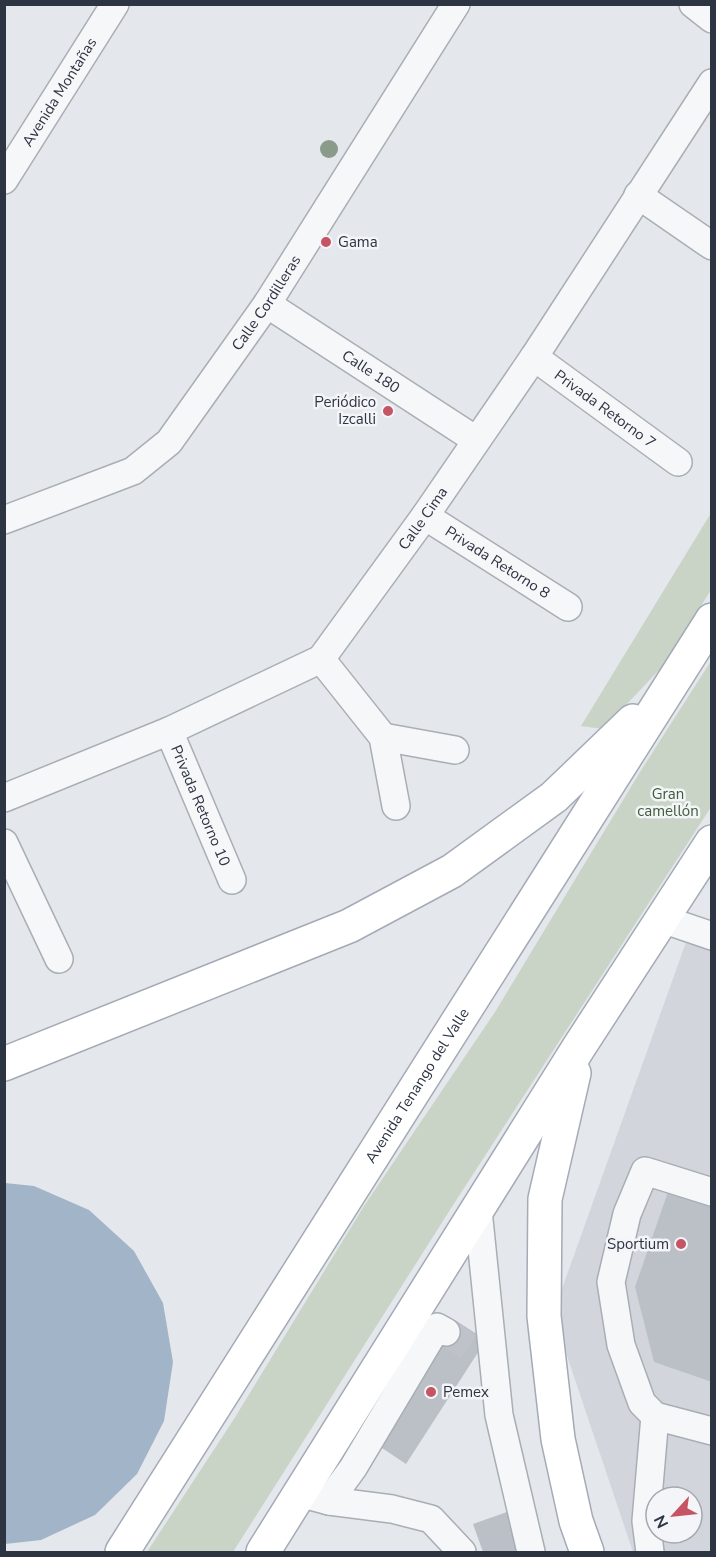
<svg xmlns="http://www.w3.org/2000/svg" width="716" height="1557" font-family="'Nunito Sans',sans-serif">
<style>
.built{fill:#d2d6dc;fill-rule:evenodd}
.green{fill:#c9d4c6}
.water{fill:#a2b4c8}
.building{fill:#bbc0c7}
.lines{fill:none;stroke-linecap:round;stroke-linejoin:round}
.minor-tunnel{stroke:#bfc3c9;stroke-width:27;stroke-dasharray:27 14;stroke-linecap:butt}
.minor-casing{stroke:#a9aeb5;stroke-width:30}
.major-casing{stroke:#a4abb6;stroke-width:36}
.minor{stroke:#f6f7f9;stroke-width:27}
.major{stroke:#fff;stroke-width:33}
.tree{fill:#8a9b8a}
.poi-dot{fill:#c55465;stroke:#f4f5f8;stroke-width:2}
.labels{text-anchor:middle;stroke-width:5;stroke-linejoin:round;paint-order:stroke}
.street-label{font-size:15px;fill:#2d3442;stroke:#f4f5f8}
.poi-label{font-size:15px;fill:#2d3442;stroke:#f4f5f8;text-anchor:start}
.park-label{font-size:15px;fill:#415d3b;stroke:#f4f5f8}
</style>
<rect width="100%" height="100%" fill="#e4e7eb"/>
<path class="built" d="M695,917L711,922V1552H633L553,1314ZM656,1497H692V1533H656Z"/>
<g class="green">
<polygon points="711,513 711,590 662,667 603,729 581,726"/>
<polygon points="711,661 711,807 455,1202 233,1552 147,1552 234,1419 364,1206 495,1012 640,772"/>
</g>
<polygon class="water" points="5,1183 34,1186 89,1210 134,1251 163,1303 173,1362 164,1421 137,1474 95,1515 41,1540 5,1544"/>
<g class="building">
<polygon points="670,1186 712,1201 712,1382 654,1362 635,1287"/>
<polygon points="455,1320 486,1340 406,1464 376,1444"/>
<polygon points="507,1512 520,1552 483,1552 473,1524"/>
</g>
<g class="lines">
<polyline class="minor-tunnel" points="446,1332 478,1353"/>
<defs>
<g id="minor">
<polyline points="693,4 712,19"/>
<path id="s1" d="M4,180L115,4"/>
<polyline points="638,195 712,246"/>
<path id="s2" d="M267,304L476,440"/>
<path id="s3" d="M534,357L678,462"/>
<path id="s4" d="M425,516L568,607"/>
<path id="s5" d="M4,520L133,471L169,442L267,304L456,4"/>
<polyline points="321,659 383,737 396,806"/>
<path id="s6" d="M169,731L232,880"/>
<polyline points="383,737 455,750"/>
<path id="s7" d="M4,798L169,731L321,659L425,516L534,357L712,83"/>
<polyline points="4,843 59,959"/>
<polyline points="662,919 712,936"/>
<polyline points="712,1192 645,1171 627,1214 611,1282 621,1345 642,1403 655,1416 712,1431"/>
<polyline points="478,1210 499,1415 531,1552"/>
<polyline points="299,1493 329,1501 353,1468 437,1327 446,1332"/>
<polyline points="329,1501 392,1509 431,1519 462,1552"/>
<polyline points="650,1552 646,1521 655,1416"/>
</g>
<g id="major">
<polyline points="4,1064 349,926 452,871 554,797 633,721"/>
<polyline points="574,1073 545,1199 544,1316 558,1439 576,1521 587,1552"/>
<path id="s8" d="M122,1552L712,620"/>
<polyline points="263,1552 579,1047 712,842"/>
</g>
</defs>
<use href="#minor" class="minor-casing"/>
<use href="#major" class="major-casing"/>
<use href="#minor" class="minor"/>
<use href="#major" class="major"/>
</g>
<circle class="tree" cx="329" cy="149" r="9"/>
<g class="poi-dot">
<circle cx="326" cy="242" r="6"/>
<circle cx="388" cy="411" r="6"/>
<circle cx="681" cy="1244" r="6"/>
<circle cx="431" cy="1392" r="6"/>
</g>
<g class="labels">
<g class="street-label">
<text dy="5" stroke="none"><textPath href="#s1" startOffset="104">Avenida Montañas</textPath></text>
<text dy="5" stroke="none"><textPath href="#s5" startOffset="354">Calle Cordilleras</textPath></text>
<text dy="5" stroke="none"><textPath href="#s2" startOffset="124">Calle 180</textPath></text>
<text dy="5" stroke="none"><textPath href="#s3" startOffset="88">Privada Retorno 7</textPath></text>
<text dy="5" stroke="none"><textPath href="#s7" startOffset="520">Calle Cima</textPath></text>
<text dy="5" stroke="none"><textPath href="#s4" startOffset="86">Privada Retorno 8</textPath></text>
<text dy="5" stroke="none"><textPath href="#s6" startOffset="81">Privada Retorno 10</textPath></text>
<text dy="5" stroke="none"><textPath href="#s8" startOffset="552">Avenida Tenango del Valle</textPath></text>
</g>
<g class="poi-label">
<text x="338" y="247">Gama</text>
<text x="376" y="407" text-anchor="end">Periódico<tspan x="376" dy="17">Izcalli</tspan></text>
<text x="669" y="1249" text-anchor="end">Sportium</text>
<text x="443" y="1397">Pemex</text>
</g>
<g class="park-label">
<text x="668" y="799">Gran<tspan x="668" dy="17">camellón</tspan></text>
</g>
</g>
<rect width="716" height="1557" fill="none" stroke="#2d3442" stroke-width="12"/>
<g transform="translate(674 1515) rotate(243)"><circle r="28" fill="#f4f5f8" stroke="#a4a8af" stroke-width="1.5"/>
<path d="M0-4.5L10 22L0 15L-10 22Z" fill="#c55465"/>
<text y="-9" font-size="16" font-weight="bold" text-anchor="middle" fill="#2d3442">N</text>
</g>
</svg>
